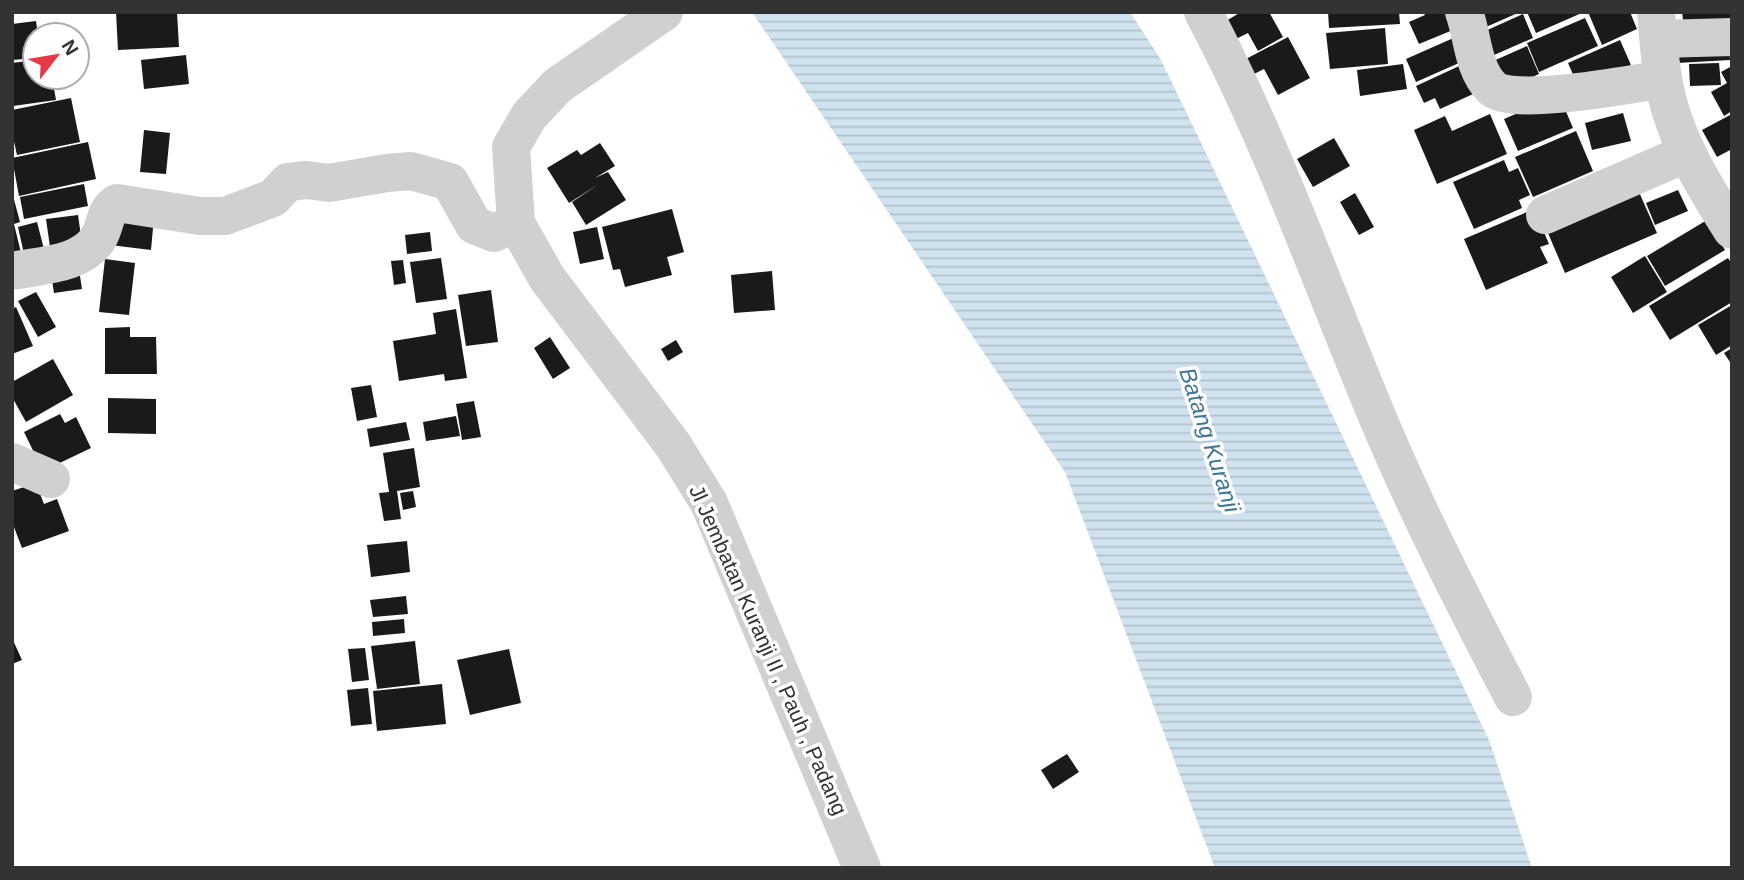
<svg xmlns="http://www.w3.org/2000/svg" width="1744" height="880" font-family="Helvetica,sans-serif">
<style>
.water{fill:url(#water-rules)}
.building{fill:#1a1a1a}
.lines{fill:none;stroke-linecap:round;stroke-linejoin:round}
.minor{stroke:#d0d0d0;stroke-width:38}
.labels{text-anchor:middle;stroke-width:7;stroke-linejoin:round;paint-order:stroke}
.street-label{font-size:21px;fill:#333;stroke:#fff}
.water-label{font-size:23px;font-style:italic;fill:#3f7597;stroke:#fff}
</style>
<defs>
<pattern id="water-rules" width="6" height="5" patternUnits="userSpaceOnUse" patternTransform="scale(1.75)"><rect width="6" height="5" fill="#cfe2ee"/><path d="M0 2.5h6" fill="none" stroke="#b2c2cd"/></pattern>
</defs>
<rect width="100%" height="100%" fill="#fff"/>
<polygon class="water" points="752,12 1130,12 1161,60 1489,740 1532,868 1215,868 1065,472"/>
<g class="building">
<polygon points="116,12 177,12 179,47 118,50"/>
<polygon points="1241,12 1269,12 1283,37 1258,51 1248,33 1236,39 1226,21"/>
<polygon points="1328,12 1399,12 1400,24 1329,28"/>
<polygon points="1423,12 1460,12 1465,25 1419,44 1409,22 1425,15"/>
<polygon points="1466,12 1520,12 1486,27"/>
<polygon points="1527,12 1584,12 1536,33"/>
<polygon points="1588,12 1630,12 1637,29 1602,45"/>
<polygon points="1682,12 1732,12 1732,32 1685,37"/>
<polygon points="1523,14 1533,38 1494,55 1483,32"/>
<polygon points="1585,18 1598,46 1539,72 1527,43"/>
<polygon points="36,21 38,35 35,35 35,58 12,60 12,24"/>
<polygon points="1385,28 1388,64 1330,69 1326,33"/>
<polygon points="1458,36 1468,59 1416,82 1406,59"/>
<polygon points="1288,37 1310,78 1278,95 1264,69 1252,75 1244,60"/>
<polygon points="1620,40 1631,65 1579,88 1568,63"/>
<polygon points="1729,40 1730,60 1677,63 1676,43"/>
<polygon points="1527,46 1539,74 1503,90 1491,62"/>
<polygon points="186,55 189,84 144,89 141,60"/>
<polygon points="35,60 35,77 52,77 56,100 13,106 12,63"/>
<polygon points="1470,61 1482,90 1440,109 1435,98 1424,103 1416,86"/>
<polygon points="1719,63 1721,85 1690,86 1689,64"/>
<polygon points="1403,64 1407,89 1360,96 1357,70"/>
<polygon points="1732,66 1732,111 1724,116 1711,92 1727,83 1721,72"/>
<polygon points="1559,95 1573,128 1518,151 1504,119"/>
<polygon points="71,98 80,142 17,155 12,133 12,110"/>
<polygon points="1623,113 1631,141 1592,150 1585,123"/>
<polygon points="1490,114 1507,154 1437,184 1414,130 1445,116 1452,131"/>
<polygon points="1732,114 1732,149 1717,157 1702,130"/>
<polygon points="144,130 170,133 166,174 140,172"/>
<polygon points="1576,131 1593,171 1533,197 1515,157"/>
<polygon points="1334,138 1350,166 1313,187 1297,159"/>
<polygon points="88,142 96,179 19,196 12,158"/>
<polygon points="600,143 615,166 595,178 608,172 626,200 586,225 572,202 599,184 569,203 547,168 577,150 581,155"/>
<polygon points="1504,160 1509,172 1518,168 1530,195 1519,200 1522,208 1474,229 1453,182"/>
<polygon points="84,184 88,206 24,219 20,197"/>
<polygon points="1678,190 1688,211 1655,225 1646,203"/>
<polygon points="12,192 20,222 14,224 22,257 12,260"/>
<polygon points="1639,192 1657,233 1565,273 1542,219"/>
<polygon points="1355,193 1374,227 1359,235 1340,202"/>
<polygon points="672,209 684,252 667,257 672,275 625,287 620,269 613,270 602,227"/>
<polygon points="1534,209 1549,244 1540,247 1548,263 1486,290 1464,239"/>
<polygon points="113,212 154,217 151,250 110,245"/>
<polygon points="78,215 82,243 50,247 46,219"/>
<polygon points="1707,220 1725,250 1665,286 1647,256"/>
<polygon points="37,222 44,249 24,254 18,227"/>
<polygon points="597,227 604,259 580,264 573,232"/>
<polygon points="430,232 432,251 407,254 405,235"/>
<polygon points="1645,256 1667,292 1633,313 1611,277"/>
<polygon points="441,258 447,299 416,303 410,262"/>
<polygon points="1728,258 1732,264 1732,302 1670,340 1649,306"/>
<polygon points="105,259 135,263 129,315 99,312"/>
<polygon points="403,260 406,283 394,285 391,261"/>
<polygon points="78,263 82,289 54,293 50,267"/>
<polygon points="772,271 775,310 734,313 731,275"/>
<polygon points="491,290 498,342 466,346 458,295"/>
<polygon points="36,292 56,327 38,337 18,301"/>
<polygon points="1732,305 1732,345 1716,355 1698,325"/>
<polygon points="16,307 33,346 12,354 12,309"/>
<polygon points="456,309 467,378 445,381 444,374 399,381 393,341 436,334 433,313"/>
<polygon points="130,327 130,337 156,337 157,374 105,374 105,328"/>
<polygon points="550,337 570,368 553,379 534,348"/>
<polygon points="676,340 683,352 668,361 661,349"/>
<polygon points="1732,348 1732,365 1724,353"/>
<polygon points="53,359 73,395 26,422 12,397 12,382"/>
<polygon points="371,385 377,417 357,421 351,388"/>
<polygon points="108,398 156,399 156,434 108,433"/>
<polygon points="474,401 481,437 462,440 456,404"/>
<polygon points="60,414 65,423 76,417 91,448 43,471 24,432"/>
<polygon points="456,416 460,436 426,441 423,422"/>
<polygon points="406,422 410,440 370,447 367,429"/>
<polygon points="414,448 420,487 397,491 401,519 384,521 379,493 389,492 383,453"/>
<polygon points="36,483 44,504 57,499 69,531 22,548 12,522 12,491"/>
<polygon points="413,491 416,507 403,510 400,493"/>
<polygon points="407,541 410,572 371,577 367,545"/>
<polygon points="406,596 408,614 373,617 370,600"/>
<polygon points="404,619 405,633 373,636 372,622"/>
<polygon points="12,638 22,660 12,664"/>
<polygon points="415,641 420,684 377,689 371,646"/>
<polygon points="365,648 369,680 352,682 348,649"/>
<polygon points="509,649 521,703 470,715 457,660"/>
<polygon points="442,684 446,724 377,731 373,691"/>
<polygon points="368,688 372,724 351,726 347,690"/>
<polygon points="1067,754 1079,772 1053,789 1041,770"/>
</g>
<g class="lines">
<g class="minor">
<polyline points="664,12 557,86 529,116 511,147 516,223 547,278 673,445 709,503 862,868"/>
<path d="M1203,12C1272,142 1320,280 1377,416C1417,512 1465,605 1513,697"/>
<path d="M1464,12C1473,36 1472,68 1492,88C1510,107 1634,84 1663,79"/>
<path d="M1656,12C1658,34 1659,56 1663,77C1671,133 1702,183 1732,230"/>
<polyline points="1659,39 1732,37"/>
<polyline points="1545,215 1687,153"/>
<path d="M12,271C41,265 83,265 99,237C106,225 104,211 117,203L200,216H225L273,198L288,182L306,180L329,183L387,173L411,171L450,182L474,225L494,233L516,223"/>
<polyline points="12,462 51,479"/>
</g>
</g>
<g class="labels">
<g class="street-label">
<text transform="translate(768 650) rotate(66)" y="7">Jl Jembatan Kuranji II , Pauh , Padang</text>
</g>
<g class="water-label">
<text transform="translate(1210 440) rotate(72)" y="8">Batang Kuranji</text>
</g>
</g>
<rect width="1744" height="880" fill="none" stroke="#333333" stroke-width="28"/>
<g transform="translate(56 56) rotate(59)"><circle r="33" fill="#ffffff" stroke="#adadad" stroke-width="2"/>
<path d="M0-5L12 26L0 18L-12 26Z" fill="#e63946"/>
<text y="-10" font-size="19" font-weight="bold" text-anchor="middle" fill="#333333">N</text>
</g>
</svg>
